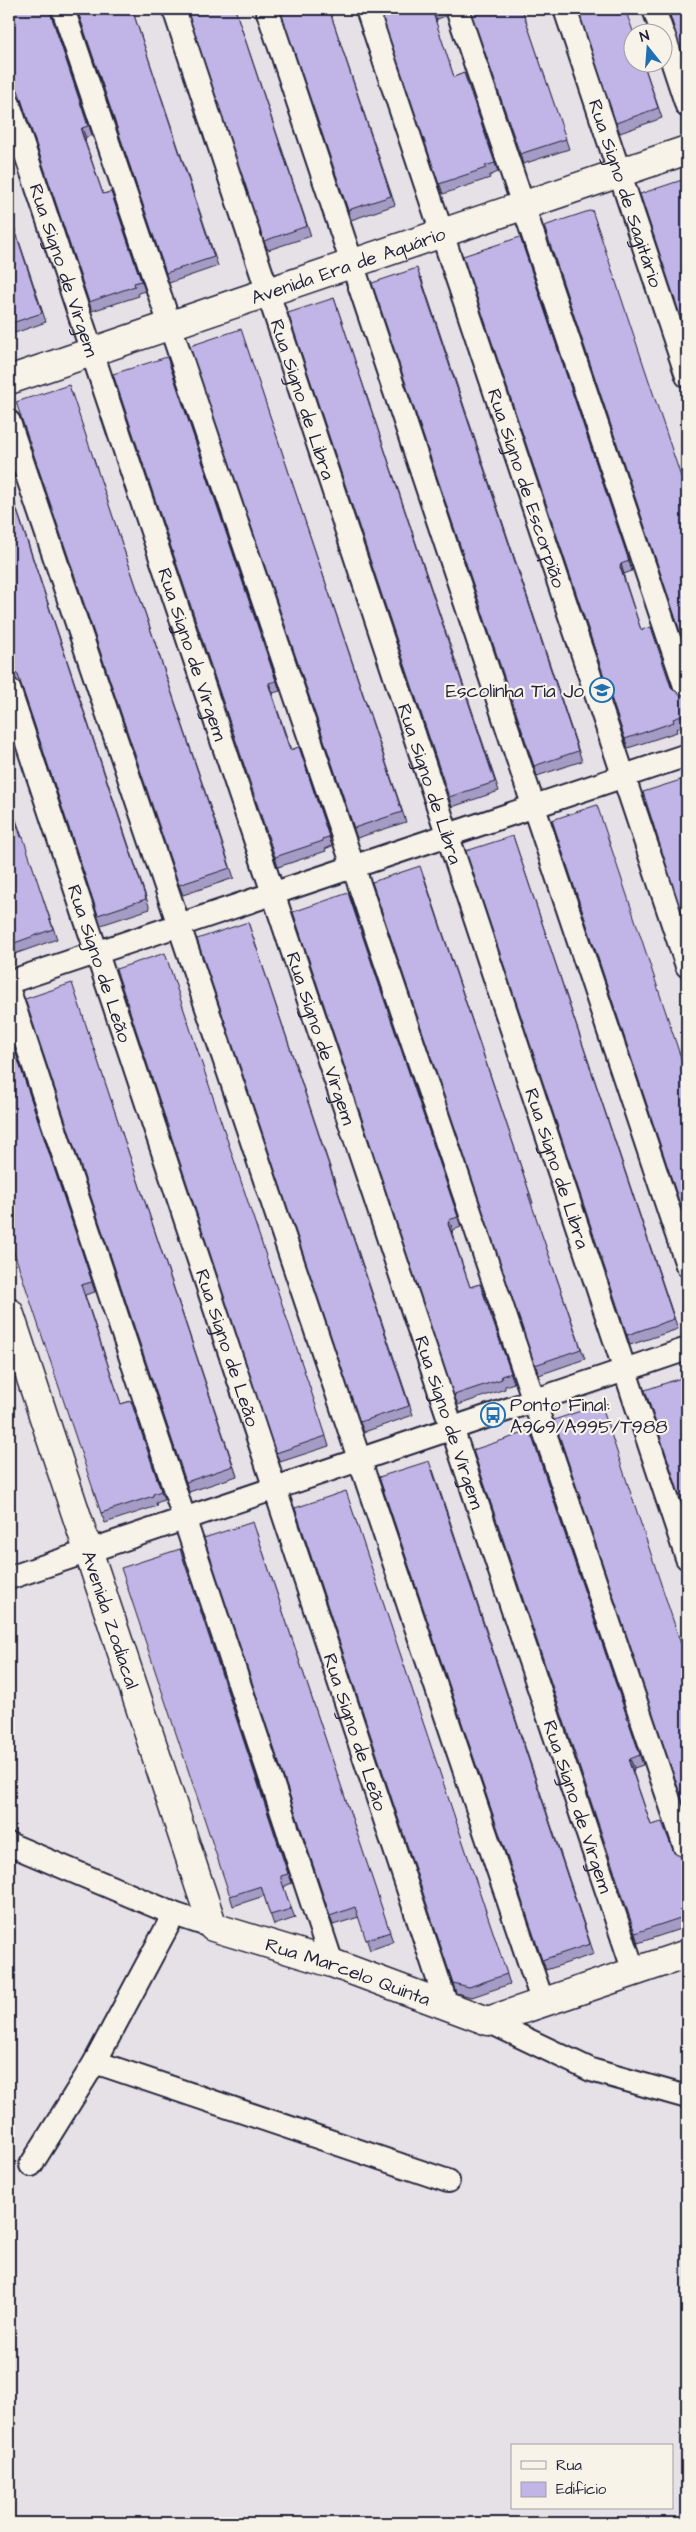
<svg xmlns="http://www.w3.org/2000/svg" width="696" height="2532" font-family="'Architects Daughter',sans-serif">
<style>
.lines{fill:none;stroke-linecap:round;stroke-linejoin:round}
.minor-casing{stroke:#22223b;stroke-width:26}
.tertiary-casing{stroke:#22223b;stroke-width:31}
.minor{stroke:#f7f3e8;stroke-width:22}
.tertiary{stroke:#f7f3e8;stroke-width:28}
.wall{fill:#a59cc6;stroke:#22223b}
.shaded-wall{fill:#867fa1;stroke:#22223b}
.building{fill:#c0b5e6;stroke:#22223b}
.labels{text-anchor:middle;stroke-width:4.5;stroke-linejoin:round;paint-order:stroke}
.street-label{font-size:19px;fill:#22223b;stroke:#f7f3e8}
.poi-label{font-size:19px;fill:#22223b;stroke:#f7f3e8;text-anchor:end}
</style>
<rect width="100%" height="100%" fill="#e6e0e7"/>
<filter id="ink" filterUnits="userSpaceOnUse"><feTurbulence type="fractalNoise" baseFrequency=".02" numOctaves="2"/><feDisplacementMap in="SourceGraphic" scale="10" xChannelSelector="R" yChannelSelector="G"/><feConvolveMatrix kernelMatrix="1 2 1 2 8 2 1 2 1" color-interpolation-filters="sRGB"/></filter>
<g filter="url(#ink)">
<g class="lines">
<defs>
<g id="minor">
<polyline points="63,9 687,1853"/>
<path id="s1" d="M174,9L687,1558"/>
<polyline points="267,9 687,1265"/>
<path id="s2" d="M367,9L687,966"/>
<polyline points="457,9 687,692"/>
<path id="s3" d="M565,9L687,376"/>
<polyline points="654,9 662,32"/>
<polyline points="664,36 687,106"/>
<path id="s4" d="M9,104L634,1972"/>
<polyline points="9,422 543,2003"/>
<path id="s5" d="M9,689L447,2006"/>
<polyline points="9,982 687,755"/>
<polyline points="9,991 332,1963"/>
<polyline points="9,1578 687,1349"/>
<polyline points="9,1844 174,1914 213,1927"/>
<polyline points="174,1914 95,2062 448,2181"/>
<polyline points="488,2021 591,2070 687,2097"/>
<polyline points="31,2165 95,2062"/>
</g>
<g id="tertiary">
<path id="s6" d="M9,380L687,150"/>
<path id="s7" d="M9,1312L213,1927L332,1963L488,2021L687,1954"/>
</g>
</defs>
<use href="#minor" class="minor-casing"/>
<use href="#tertiary" class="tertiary-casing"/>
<use href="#minor" class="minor"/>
<use href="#tertiary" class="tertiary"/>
</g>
<g class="wall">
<polygon points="9,9 51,13 92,135 86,138 85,141 103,194 111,192 145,291 138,293 139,296 92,311 21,99 12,91 9,83"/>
<polygon points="77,9 132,9 218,266 169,283"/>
<polygon points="235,9 311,236 268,250 264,241"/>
<polygon points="329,9 395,205 351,220 348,210"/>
<polygon points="380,9 445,9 446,16 437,19 436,23 454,77 464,73 498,172 489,176 490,178 443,194"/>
<polygon points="522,9 569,149 523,164 520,154"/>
<polygon points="643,62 662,118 620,133 616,123"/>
<polygon points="9,211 46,322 9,335"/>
<polygon points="520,237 632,571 624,574 624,577 641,630 672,687 680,695 687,695 687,725 676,729 677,732 628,748 625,739"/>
<polygon points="421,277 582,761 537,776 534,766"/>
<polygon points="334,298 499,791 452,807 449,797"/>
<polygon points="244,339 406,822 357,838 190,346"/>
<polygon points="167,357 280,691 273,693 273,696 291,750 299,747 332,846 325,849 326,851 278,867 275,857"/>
<polygon points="72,395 234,878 183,895 179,885"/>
<polygon points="9,486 150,909 101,925 21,684 14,677 9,662"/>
<polygon points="9,799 57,939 9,956"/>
<polygon points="513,836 678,1329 630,1345 627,1335"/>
<polygon points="424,876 533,1203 531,1204 585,1359 539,1375 372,882"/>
<polygon points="348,893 461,1227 453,1230 452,1233 470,1287 480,1284 514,1383 505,1386 505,1389 458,1405 454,1395"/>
<polygon points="248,922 413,1415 364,1432 360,1422"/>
<polygon points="168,963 329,1446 280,1462 276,1453"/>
<polygon points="75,993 237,1476 189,1492 186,1482"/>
<polygon points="9,1032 95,1292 85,1295 121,1404 131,1401 164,1500 156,1503 157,1506 105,1523 101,1513"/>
<polygon points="530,1431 643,1765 634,1768 633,1772 651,1825 674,1853 680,1856 687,1856 687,1924 686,1924 686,1927 638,1943 635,1933"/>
<polygon points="433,1470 594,1954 546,1970 379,1477"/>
<polygon points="349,1501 510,1984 472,1997 456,1993 453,1983"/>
<polygon points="256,1531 393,1942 370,1950 359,1917 333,1925 330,1916"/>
<polygon points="180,1549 292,1883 285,1886 284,1889 295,1918 274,1925 264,1896 233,1906 230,1896"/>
</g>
<g class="shaded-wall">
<polygon points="433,10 437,19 436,23 433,13"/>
<polygon points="82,128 86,138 85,141 81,131"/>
<polygon points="621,564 624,574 624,577 620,567"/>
<polygon points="269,683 273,693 273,696 269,686"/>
<polygon points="449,1220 453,1230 452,1233 448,1224"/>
<polygon points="630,1759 634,1768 633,1772 629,1762"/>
</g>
<g class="building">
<polygon points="9,9 49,9 88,126 82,128 81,131 103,194 111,192 141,281 134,283 135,286 89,302 18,90 9,82"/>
<polygon points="77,9 132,9 214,257 166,273"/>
<polygon points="187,9 235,9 307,226 264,241"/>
<polygon points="280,9 329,9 391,196 348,210"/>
<polygon points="380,9 435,9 433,10 433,13 454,77 464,73 495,163 485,166 486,168 439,184"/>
<polygon points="470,9 522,9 566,139 520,154"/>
<polygon points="578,9 625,9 634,34 634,62 643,62 658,108 616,123"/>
<polygon points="668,9 687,9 687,67"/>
<polygon points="685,179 687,187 687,336 640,194"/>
<polygon points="592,210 687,495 687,652 544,226"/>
<polygon points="9,212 42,313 9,324"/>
<polygon points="520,237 629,561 621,564 620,567 641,630 651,627 671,687 680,695 687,695 687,714 673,719 674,722 625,739 463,256"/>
<polygon points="417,268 578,751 534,766 372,283"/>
<polygon points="334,298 495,782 449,797 288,313"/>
<polygon points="241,329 402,812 354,828 190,346"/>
<polygon points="167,357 276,681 269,683 269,686 290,750 299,747 329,837 322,839 323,841 275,857 113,374"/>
<polygon points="69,385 230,868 179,885 16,402"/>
<polygon points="9,487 146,899 98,915 18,675 10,668 9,662"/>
<polygon points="687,778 687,929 643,792"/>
<polygon points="9,800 21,837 23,837 53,929 9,945"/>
<polygon points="597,805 687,1076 687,1225 552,820"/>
<polygon points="513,836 674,1319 627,1335 466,851"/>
<polygon points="420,866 530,1194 528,1194 581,1349 535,1365 372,882"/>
<polygon points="348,893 458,1217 449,1220 448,1224 470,1287 480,1284 511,1373 501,1376 502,1379 454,1395 293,912"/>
<polygon points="248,922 409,1406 360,1422 197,939"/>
<polygon points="165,953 326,1436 276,1453 116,969"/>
<polygon points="72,983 233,1466 186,1482 25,999"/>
<polygon points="9,1033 92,1282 81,1285 121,1404 131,1401 161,1491 153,1494 153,1496 101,1513 9,1237"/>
<polygon points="687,1376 687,1518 645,1390"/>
<polygon points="601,1404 687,1662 687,1814 554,1420"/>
<polygon points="530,1431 640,1755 630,1759 629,1762 651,1825 662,1822 674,1853 680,1856 687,1856 687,1913 682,1915 683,1917 635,1933 473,1450"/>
<polygon points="429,1461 590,1944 542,1960 379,1477"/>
<polygon points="346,1491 507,1974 469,1987 453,1983 295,1508"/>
<polygon points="253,1522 390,1932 366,1940 355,1907 330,1916 204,1538"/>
<polygon points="180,1549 288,1874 281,1876 281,1879 291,1909 270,1915 261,1886 230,1896 121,1568"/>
</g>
</g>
<defs>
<symbol id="school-ring" viewBox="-11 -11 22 22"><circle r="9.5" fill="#f7f3e8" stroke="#1f6fb2" stroke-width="1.5"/><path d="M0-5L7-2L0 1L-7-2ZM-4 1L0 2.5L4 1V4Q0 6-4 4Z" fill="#1f6fb2"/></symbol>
<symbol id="bus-ring" viewBox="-11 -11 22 22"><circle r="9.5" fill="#f7f3e8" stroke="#1f6fb2" stroke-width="1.5"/><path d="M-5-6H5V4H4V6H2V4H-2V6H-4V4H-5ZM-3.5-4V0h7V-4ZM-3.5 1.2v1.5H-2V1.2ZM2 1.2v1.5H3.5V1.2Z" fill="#1f6fb2"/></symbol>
</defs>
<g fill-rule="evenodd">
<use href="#school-ring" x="588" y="676" width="28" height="28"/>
<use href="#bus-ring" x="479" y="1401" width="28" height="28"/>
</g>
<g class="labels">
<g class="street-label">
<text dy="7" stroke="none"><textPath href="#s3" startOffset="194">Rua Signo de Sagitário</textPath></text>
<text dy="7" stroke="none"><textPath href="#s6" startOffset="358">Avenida Era de Aquário</textPath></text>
<text dy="7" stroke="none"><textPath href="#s4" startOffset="175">Rua Signo de Virgem</textPath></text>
<text dy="7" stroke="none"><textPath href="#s1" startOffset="411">Rua Signo de Libra</textPath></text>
<text dy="7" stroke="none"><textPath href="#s2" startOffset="505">Rua Signo de Escorpião</textPath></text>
<text dy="7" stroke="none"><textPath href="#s4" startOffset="580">Rua Signo de Virgem</textPath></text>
<text dy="7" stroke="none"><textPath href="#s1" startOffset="816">Rua Signo de Libra</textPath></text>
<text dy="7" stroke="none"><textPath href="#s5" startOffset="289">Rua Signo de Leão</textPath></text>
<text dy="7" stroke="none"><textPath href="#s4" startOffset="985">Rua Signo de Virgem</textPath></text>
<text dy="7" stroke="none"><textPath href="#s1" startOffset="1221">Rua Signo de Libra</textPath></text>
<text dy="7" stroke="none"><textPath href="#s5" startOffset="694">Rua Signo de Leão</textPath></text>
<text dy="7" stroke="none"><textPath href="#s4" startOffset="1390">Rua Signo de Virgem</textPath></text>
<text dy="7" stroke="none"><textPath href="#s7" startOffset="324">Avenida Zodiacal</textPath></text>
<text dy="7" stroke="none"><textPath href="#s5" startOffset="1099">Rua Signo de Leão</textPath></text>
<text dy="7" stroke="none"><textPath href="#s4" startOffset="1795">Rua Signo de Virgem</textPath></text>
<text dy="7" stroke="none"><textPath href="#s7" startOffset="790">Rua Marcelo Quinta</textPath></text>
</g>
<g class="poi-label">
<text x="584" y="697">Escolinha Tia Jo</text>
<text x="510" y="1411" text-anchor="start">Ponto Final:<tspan x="510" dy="22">A969/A995/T988</tspan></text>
</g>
</g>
<rect width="696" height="2532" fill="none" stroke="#f7f3e8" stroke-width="30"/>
<rect x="15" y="15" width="666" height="2502" fill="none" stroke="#22223b" stroke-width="2" filter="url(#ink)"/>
<rect x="511" y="2444" width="162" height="65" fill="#f7f3e8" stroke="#a29fa3"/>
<rect x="521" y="2461" width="25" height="8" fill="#f7f3e8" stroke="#a29fa3"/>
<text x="556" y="2470" font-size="15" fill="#22223b">Rua</text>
<rect x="521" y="2482" width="25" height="15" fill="#c0b5e6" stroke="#a29fa3"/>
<text x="556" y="2494" font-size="15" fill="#22223b">Edifício</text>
<g transform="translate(648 48) rotate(343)"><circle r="24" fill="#f7f3e8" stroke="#a29fa3"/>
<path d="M0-4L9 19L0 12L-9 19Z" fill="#1f6fb2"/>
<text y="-8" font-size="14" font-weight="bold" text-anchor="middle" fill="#22223b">N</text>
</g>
</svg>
